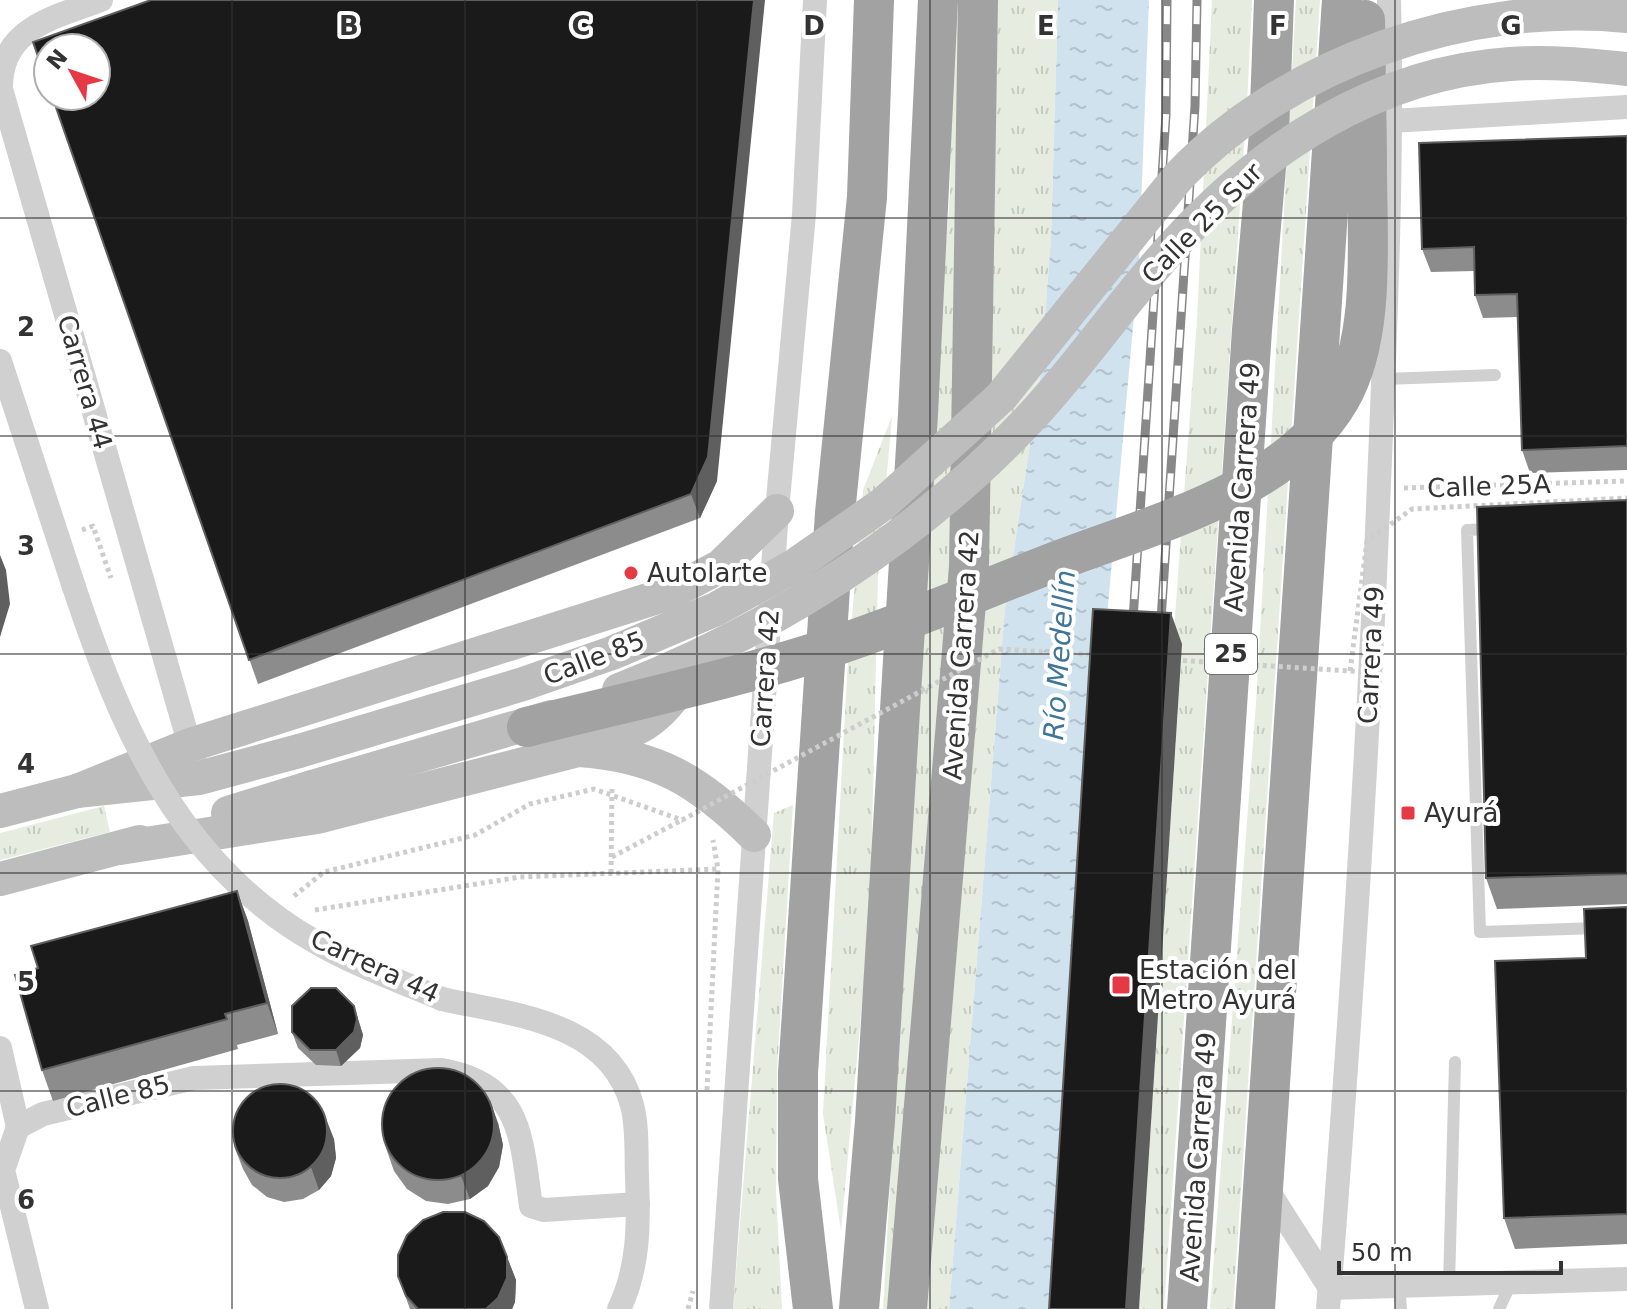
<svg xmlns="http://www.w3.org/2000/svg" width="1627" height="1309" font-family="'DejaVu Sans',sans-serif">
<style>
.grass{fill:url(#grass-tufts)}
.water{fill:url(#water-ripples)}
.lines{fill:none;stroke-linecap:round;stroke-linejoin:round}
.path{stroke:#cdcdcd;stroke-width:5;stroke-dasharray:4 4;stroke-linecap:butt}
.service{stroke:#d0d0d0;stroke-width:12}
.minor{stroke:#d0d0d0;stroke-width:24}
.secondary{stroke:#bdbdbd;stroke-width:34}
.trunk{stroke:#a2a2a2;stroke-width:40}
.rail-casing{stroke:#888;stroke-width:9}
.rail{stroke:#fff;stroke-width:6;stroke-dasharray:18;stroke-linecap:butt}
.path-bridge{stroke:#cdcdcd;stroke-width:5;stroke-dasharray:4 4;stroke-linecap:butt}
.minor-bridge{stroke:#d0d0d0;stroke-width:24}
.secondary-bridge{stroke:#bdbdbd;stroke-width:34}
.trunk-bridge{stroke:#a2a2a2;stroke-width:40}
.wall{fill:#8c8c8c}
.shaded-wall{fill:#5f5f5f}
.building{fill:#1a1a1a;stroke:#5f5f5f;stroke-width:2}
.grid{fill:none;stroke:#333;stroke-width:2;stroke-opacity:0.55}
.poi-dot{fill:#e63946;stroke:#fff;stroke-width:3}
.labels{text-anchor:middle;stroke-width:8;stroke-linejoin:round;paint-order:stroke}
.shield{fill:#fff;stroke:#707070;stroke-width:2}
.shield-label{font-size:24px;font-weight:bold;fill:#333}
.street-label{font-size:26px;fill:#333;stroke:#fff}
.poi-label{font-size:26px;fill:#333;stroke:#fff;text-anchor:start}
.water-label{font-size:28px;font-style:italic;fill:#3f7597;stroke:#fff}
.grid-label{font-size:26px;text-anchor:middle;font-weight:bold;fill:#333;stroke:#fff;stroke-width:8;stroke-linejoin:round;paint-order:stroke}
</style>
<defs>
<pattern id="grass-tufts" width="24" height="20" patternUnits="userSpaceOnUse" patternTransform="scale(2)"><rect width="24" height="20" fill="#e6ecdf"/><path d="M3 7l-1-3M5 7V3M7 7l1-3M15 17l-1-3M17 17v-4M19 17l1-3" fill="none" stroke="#c6cbc0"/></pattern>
<pattern id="water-ripples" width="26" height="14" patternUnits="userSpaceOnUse" patternTransform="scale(2)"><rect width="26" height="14" fill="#cfe2ee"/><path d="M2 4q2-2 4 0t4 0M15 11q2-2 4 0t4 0" fill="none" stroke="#b2c2cd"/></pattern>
</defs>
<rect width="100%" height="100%" fill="#fff"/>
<g class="grass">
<polygon points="953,0 967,0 949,647 897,1309 883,1309 937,359 950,193"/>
<polygon points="995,0 1058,0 1051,238 1040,379 1005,608 949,1309 927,1309 985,613 993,313"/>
<polygon points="1212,0 1252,0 1247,104 1164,1309 1139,1309 1182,644 1173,643 1197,320"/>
<polygon points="1296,0 1320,0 1233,1309 1210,1309 1256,703"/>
<polygon points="892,416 878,576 870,917 841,1231 823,1114 847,676 863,490"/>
<polygon points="793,805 777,1070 776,1192 782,1309 733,1309 774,813"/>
<polygon points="104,806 110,832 0,860 0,833"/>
</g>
<polygon class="water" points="1058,0 1149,0 1139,260 1105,639 1062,1309 949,1309 1005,608 1040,379 1051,238"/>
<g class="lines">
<g class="path">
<polyline points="1404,488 1627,481"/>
<polyline points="82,530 93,526 111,578"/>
<polyline points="612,857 682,820"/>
<polyline points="611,873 612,785"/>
<polyline points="315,910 520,877 719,869"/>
<polyline points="707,1090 718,869 713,840"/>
<polyline points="688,1309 693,1291"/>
</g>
<g class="service">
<polyline points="1384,379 1495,375"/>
<polyline points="1492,529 1467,530 1480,932 1627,927"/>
<polyline points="1399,1285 1401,1309"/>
<polyline points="1449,1285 1455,1062"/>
<polyline points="1499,1309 1511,1283"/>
</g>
<g class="minor">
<path d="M101,0C53,18 0,28 1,89L194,760"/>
<polyline points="1391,121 1627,107"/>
<polyline points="0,361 74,587"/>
<path d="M442,999C513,1015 609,1021 632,1105C638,1127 636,1155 637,1178C639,1223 639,1268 619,1309"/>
<polyline points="0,1048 18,1127"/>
<polyline points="1265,1186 1330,1288 1627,1279"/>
<path d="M37,1309L3,1170L18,1127L43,1114L194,1078L442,1070C523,1084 521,1139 531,1206L544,1210L638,1204"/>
<polyline points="721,1309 777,511 804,214 815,0"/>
<path d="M1328,1309C1349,1042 1367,775 1378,507C1385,338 1393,169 1389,0"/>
</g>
<g class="secondary">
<path d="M586,747C635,731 656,726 684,681"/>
<polyline points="77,791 190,745 670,593 721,566 777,511"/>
<polyline points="0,811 77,791 199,778 299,751"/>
<polyline points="228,813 312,787"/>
<path d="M120,848L317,817L578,750C657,755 699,781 754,835"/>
<polyline points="0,879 140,842"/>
</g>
<g class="trunk">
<polyline points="1365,20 1367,156"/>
<polyline points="813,1309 798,1179 798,1073 835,513 867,197 874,0"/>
<polyline points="859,1309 875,1121 918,414 938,0"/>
<polyline points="907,1309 969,567 978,0"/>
<polyline points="1187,1309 1252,330 1269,133 1274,0"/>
<polyline points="1255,1309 1342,0"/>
</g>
<defs>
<g id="rail">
<polyline points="1132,635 1166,115 1167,0"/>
<polyline points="1160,635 1195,106 1197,0"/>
</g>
</defs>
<use href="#rail" class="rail-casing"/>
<use href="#rail" class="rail"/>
<g class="path-bridge">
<polyline points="1175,660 1381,673"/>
<polyline points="1350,671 1367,541 1412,509 1627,498"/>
<polyline points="294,896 324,872 475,835 530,804 594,789 682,820 999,649 1097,655"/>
</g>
<path class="minor-bridge" d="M74,587C121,728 178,863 314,941C355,965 399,981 442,999"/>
<g class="secondary-bridge">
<path d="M619,690C772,630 920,537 1033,415C1083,361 1125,298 1175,244C1262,148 1377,73 1510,64C1549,61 1588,65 1627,69"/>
<path d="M299,751L523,684L612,653L716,609L794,566L883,504L1001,397L1179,176C1289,61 1469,0 1627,16"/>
<polyline points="312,787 551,717"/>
</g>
<path class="trunk-bridge" d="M527,727C614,705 704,686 791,660C881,633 969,595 1057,561C1150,525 1287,491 1340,399C1378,334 1366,230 1367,156"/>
</g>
<g class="wall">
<polygon points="52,96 717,481 700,518 258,684"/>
<polygon points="1627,136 1627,470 1530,473 1522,450 1518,317 1483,318 1475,295 1474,271 1431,272 1422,249"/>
<polygon points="1627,500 1627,904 1497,909 1486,878"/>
<polygon points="237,891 248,921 278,1034 237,1045 238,1049 53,1101 42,1070"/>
<polygon points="1627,907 1627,1244 1515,1249 1504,1218 1586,958"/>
<polygon points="354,1006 363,1035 360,1048 341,1066 316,1065 298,1048 292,1032"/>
<polygon points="498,1123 503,1145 499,1167 488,1186 470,1199 448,1204 426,1201 407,1189 394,1171 386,1148"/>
<polygon points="334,1139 336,1158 331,1176 319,1190 303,1199 284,1202 267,1197 252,1185 243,1169 234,1146"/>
<polygon points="507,1257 516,1280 515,1302 512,1309 410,1309 398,1276"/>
</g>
<g class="shaded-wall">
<polygon points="754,0 765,0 717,481 700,518 691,494"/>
<polygon points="0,555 6,570 10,604 0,637"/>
<polygon points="1171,613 1182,644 1139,1309 1126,1309"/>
<polygon points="237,891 248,921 278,1034 267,1003"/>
<polygon points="354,1006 363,1035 360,1048 341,1066 336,1050"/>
<polygon points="490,1100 498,1123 503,1145 499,1167 488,1186 470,1199 461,1176"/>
<polygon points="325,1116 334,1139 336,1158 331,1176 319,1190 311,1167"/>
<polygon points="507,1257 516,1280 515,1302 512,1309 486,1309"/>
</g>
<g class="building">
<polygon points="151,0 754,0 708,457 691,494 249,660 52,96 96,96 96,48 48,48 48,85 33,42"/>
<polygon points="1627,136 1627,446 1522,450 1517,294 1475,295 1474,247 1422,249 1419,143"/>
<polygon points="1627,500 1627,874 1486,878 1477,507"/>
<polygon points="1093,609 1171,613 1126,1309 1049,1309"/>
<polygon points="237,891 267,1003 225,1014 227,1019 42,1070 15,975 38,968 31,946"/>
<polygon points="1627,907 1627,1214 1504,1218 1495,961 1586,958 1584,909"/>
<polygon points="311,988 336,988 354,1006 357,1019 354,1032 336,1050 310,1050 292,1032 292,1006"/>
<circle cx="438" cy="1124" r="56"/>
<circle cx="280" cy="1131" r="47"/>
<polygon points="443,1212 465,1212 484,1221 499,1237 507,1257 507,1278 498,1298 486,1309 418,1309 406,1296 398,1276 398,1255 407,1235 423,1220"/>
</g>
<path class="grid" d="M232,0V1309M465,0V1309M697,0V1309M930,0V1309M1162,0V1309M1395,0V1309M0,218H1627M0,436H1627M0,654H1627M0,873H1627M0,1091H1627"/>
<g class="poi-dot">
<circle cx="631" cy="573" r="8"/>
<rect x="1400" y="805" width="16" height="16" rx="4"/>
<rect x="1111" y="975" width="20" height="20" rx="4"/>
</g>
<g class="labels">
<rect class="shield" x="1205" y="634" width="52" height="40" rx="6"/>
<g class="shield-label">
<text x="1231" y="662">25</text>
</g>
<g class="street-label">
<text transform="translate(1202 223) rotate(-45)" y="9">Calle 25 Sur</text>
<text transform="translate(85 382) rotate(74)" y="9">Carrera 44</text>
<text transform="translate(1489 486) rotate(-2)" y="9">Calle 25A</text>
<text transform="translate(1242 487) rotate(-86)" y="9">Avenida Carrera 49</text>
<text transform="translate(961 655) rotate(-86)" y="9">Avenida Carrera 42</text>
<text transform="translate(1371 655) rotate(-87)" y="9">Carrera 49</text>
<text transform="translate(594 658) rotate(-21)" y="9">Calle 85</text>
<text transform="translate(765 678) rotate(-86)" y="9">Carrera 42</text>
<text transform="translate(375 966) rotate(25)" y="9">Carrera 44</text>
<text transform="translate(118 1096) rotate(-14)" y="9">Calle 85</text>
<text transform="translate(1198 1157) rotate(-86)" y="9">Avenida Carrera 49</text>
</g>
<g class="poi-label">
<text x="647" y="582">Autolarte</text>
<text x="1424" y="822">Ayurá</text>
<text x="1139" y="979">Estación del<tspan x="1139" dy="30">Metro Ayurá</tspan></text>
</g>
<g class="water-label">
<text transform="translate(1059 655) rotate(-86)" y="10">Río Medellín</text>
</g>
</g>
<g class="grid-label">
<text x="349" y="35">B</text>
<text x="581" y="35">C</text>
<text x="814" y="35">D</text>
<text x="1046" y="35">E</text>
<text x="1278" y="35">F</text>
<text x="1511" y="35">G</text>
<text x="26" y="336">2</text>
<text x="26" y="555">3</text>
<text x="26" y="773">4</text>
<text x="26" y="991">5</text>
<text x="26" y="1209">6</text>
</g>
<g transform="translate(72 72) rotate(310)"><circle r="38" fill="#ffffff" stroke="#adadad" stroke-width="2"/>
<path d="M0-6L14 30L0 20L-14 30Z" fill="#e63946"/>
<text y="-12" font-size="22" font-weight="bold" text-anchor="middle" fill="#333333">N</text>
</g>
<path d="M1339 1261v12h222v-12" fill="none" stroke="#333333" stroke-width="4"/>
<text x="1351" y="1261" font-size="24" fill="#333333" stroke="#ffffff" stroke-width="6" paint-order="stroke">50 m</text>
</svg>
